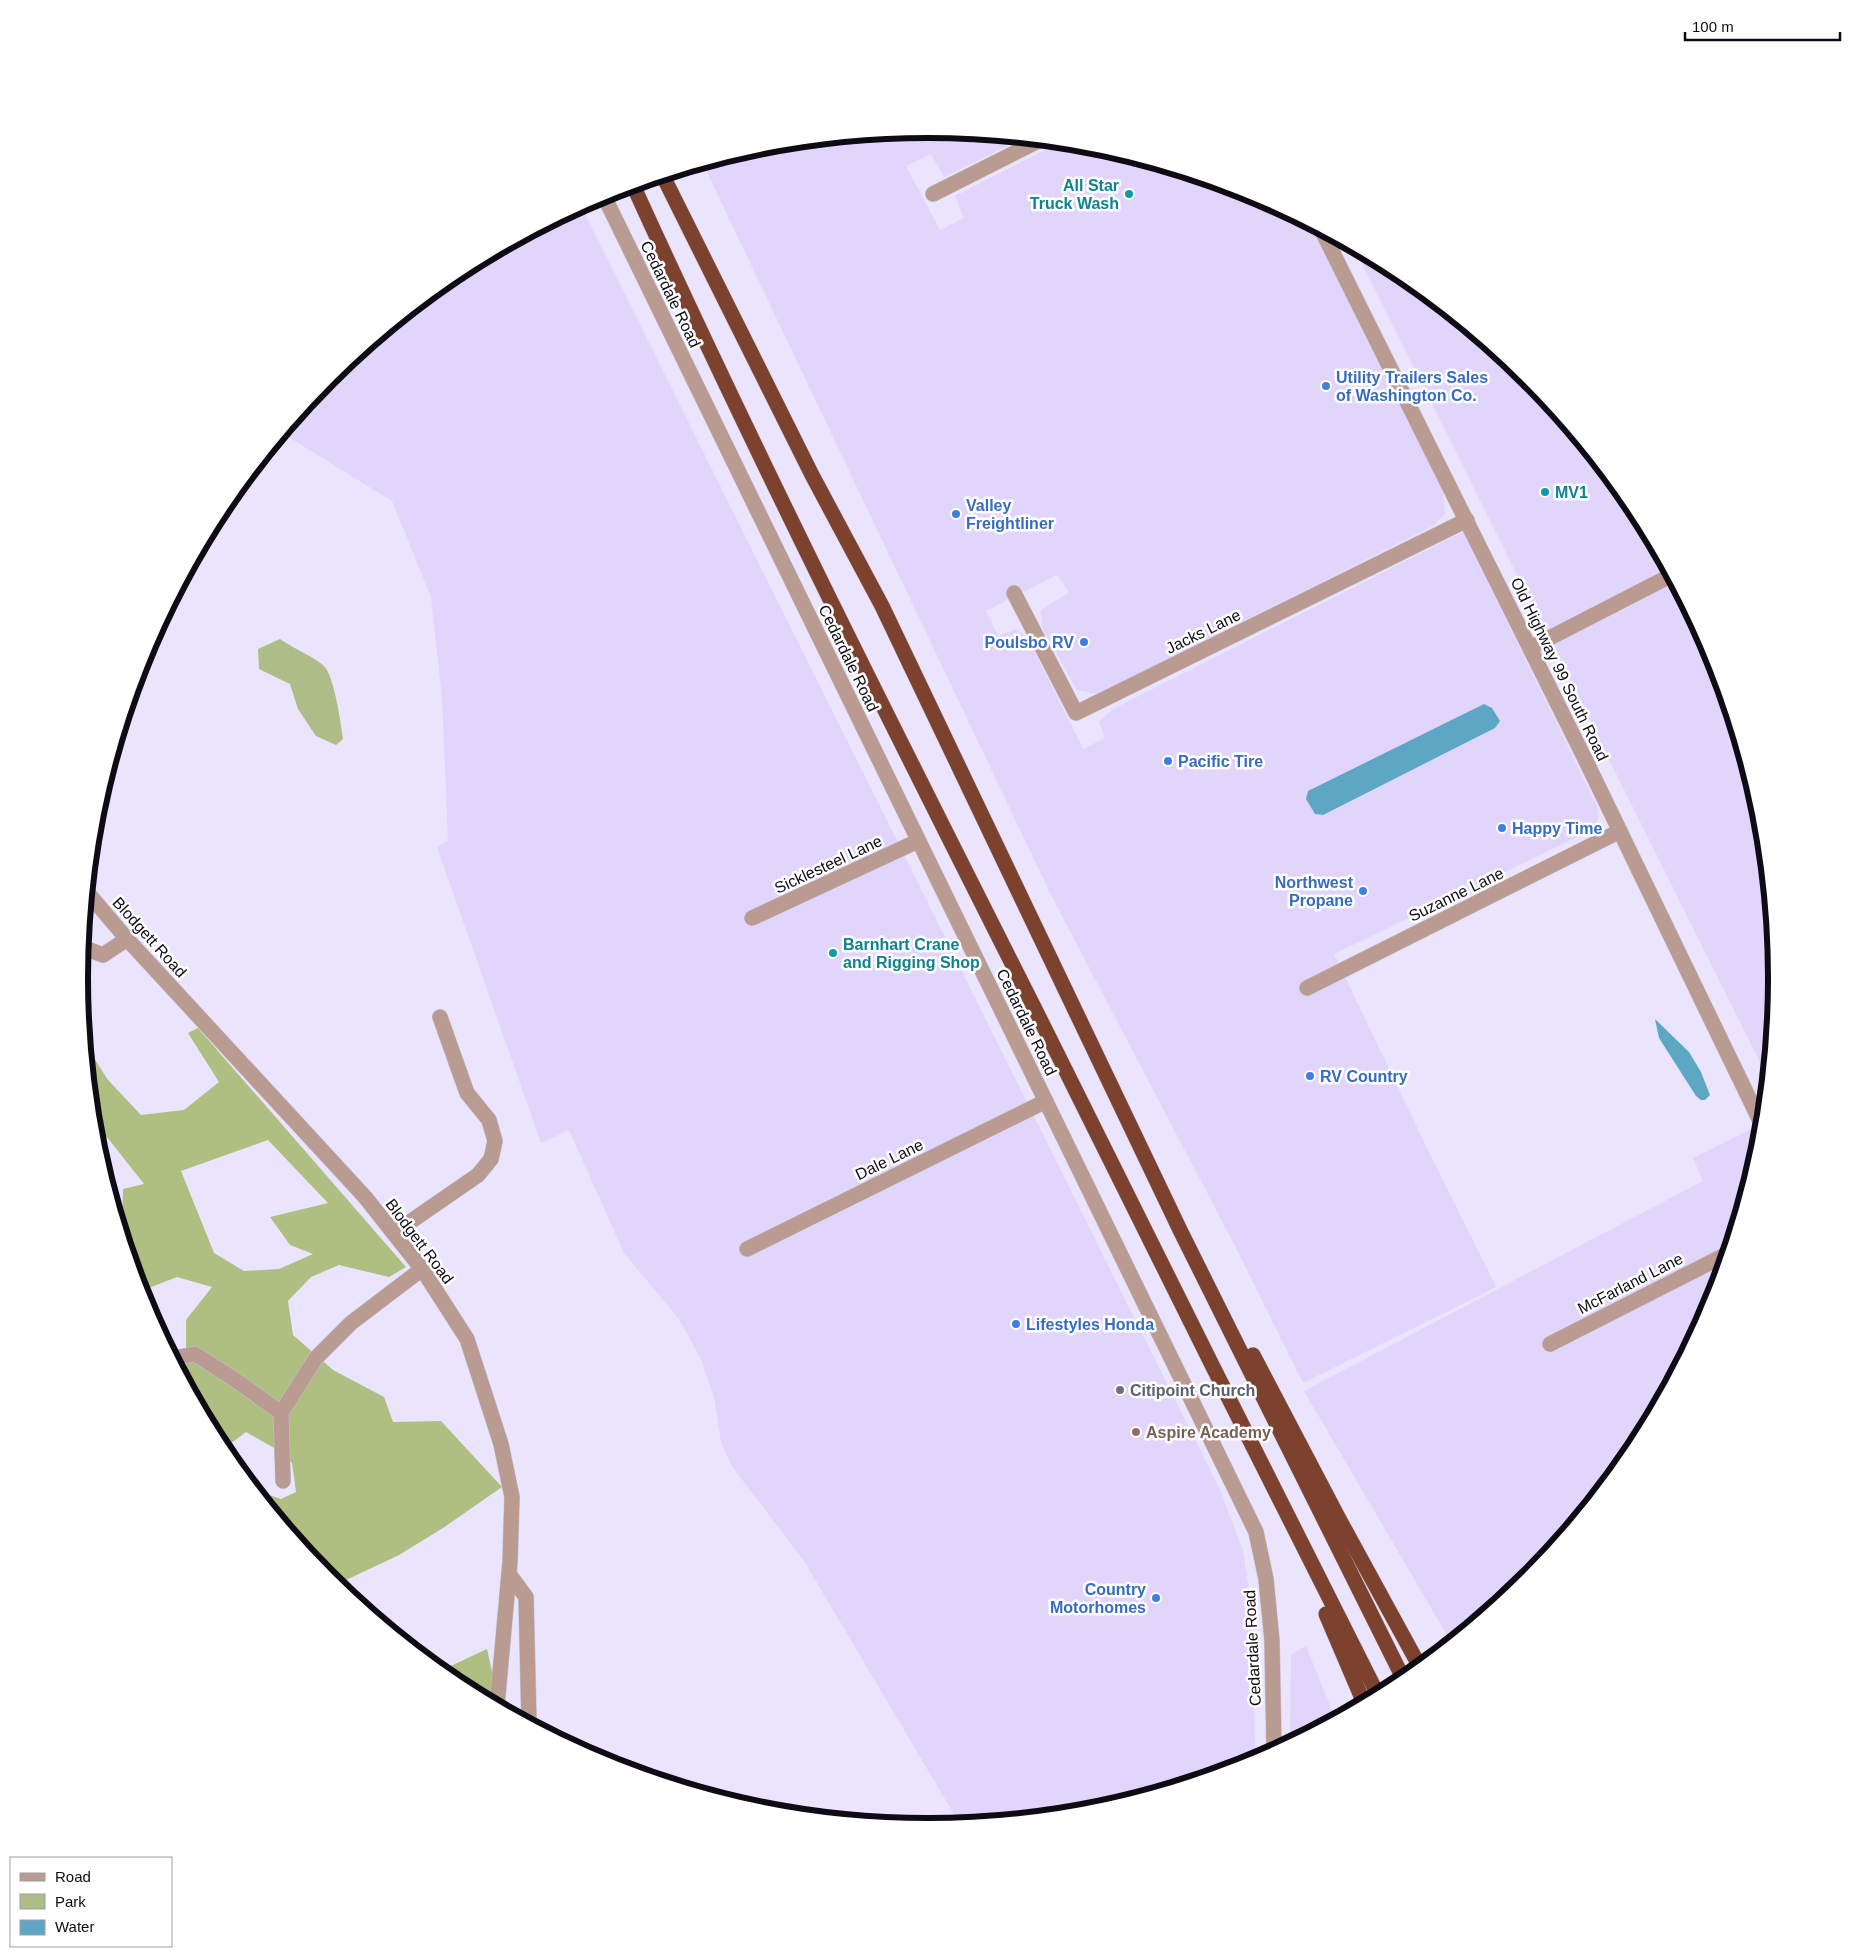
<svg xmlns="http://www.w3.org/2000/svg" width="1855" height="1957" font-family="Arial,sans-serif">
<style>
.built{fill:#e1d5fc}
.green{fill:#aebc88}
.forest{fill:#aebf81;fill-rule:evenodd}
.water{fill:#5da7c4}
.lines{fill:none;stroke-linecap:round;stroke-linejoin:round}
.minor-casing{stroke:#c8c1d8;stroke-width:16}
.highway-casing{stroke:#c8c1d8;stroke-width:16}
.minor{stroke:#b99b91;stroke-width:15}
.highway{stroke:#7c422e;stroke-width:15}
.culture-dot{fill:#0f9aa8;stroke:#fff;stroke-width:2}
.shop-dot{fill:#3f7fe0;stroke:#fff;stroke-width:2}
.worship-dot{fill:#6b7280;stroke:#fff;stroke-width:2}
.education-dot{fill:#8d6e63;stroke:#fff;stroke-width:2}
.labels{text-anchor:middle;stroke-width:5;stroke-linejoin:round;paint-order:stroke}
.culture-label{font-size:16px;font-weight:bold;fill:#0d838f;stroke:#fff;text-anchor:start}
.street-label{font-size:16px;fill:#0e0b15;stroke:#fff}
.shop-label{font-size:16px;font-weight:bold;fill:#366cbe;stroke:#fff;text-anchor:start}
.worship-label{font-size:16px;font-weight:bold;fill:#5b616d;stroke:#fff;text-anchor:start}
.education-label{font-size:16px;font-weight:bold;fill:#785e54;stroke:#fff;text-anchor:start}
.rim{fill:none;stroke:#0e0b15;stroke-width:6}
</style>
<rect width="100%" height="100%" fill="#ebe4fd"/>
<g class="built">
<polygon points="928,130 1021,139 944,177 931,154 906,166 940,230 964,218 955,196 1059,143 1093,146 1253,194 1311,226 1443,490 1445,514 1433,526 1098,694 1077,690 1042,628 1041,610 1069,592 1057,575 986,611 998,636 1016,629 1028,638 1083,749 1105,738 1099,722 1113,709 1463,532 1597,806 1598,820 1588,832 1334,954 1428,1150 1496,1287 1303,1383 1235,1246 1051,895 703,164 762,146"/>
<polygon points="581,206 1220,1490 1243,1550 1253,1619 1255,1761 1252,1763 1093,1811 951,1825 958,1821 804,1561 731,1465 721,1442 714,1397 701,1359 679,1319 624,1253 569,1130 541,1143 437,847 448,841 442,698 431,597 392,501 282,433 328,378 456,273"/>
<polygon points="1355,250 1399,273 1528,379 1633,507 1712,654 1760,813 1776,979 1767,1076"/>
<polygon points="1755,1127 1761,1137 1760,1144 1712,1304 1633,1450 1527,1579 1451,1642 1304,1391 1703,1181 1693,1158"/>
<polygon points="1306,1646 1335,1718 1290,1742 1291,1654"/>
</g>
<path class="green" d="M280,639C291,647 314,657 324,666C334,676 341,723 343,739L336,745L316,736L298,709L290,684L259,669L258,649Z"/>
<g class="forest">
<path d="M198,1028L406,1267L389,1277L339,1265L311,1277L288,1301L293,1335L333,1370L384,1397L393,1422L441,1421L502,1487L443,1528L399,1555L344,1581L342,1590L327,1578L261,1498L266,1494L281,1499L296,1492L292,1463L276,1449L246,1432L222,1450L186,1383V1320L212,1287L177,1277L141,1291L138,1286L122,1233L123,1189L144,1184L107,1137L95,1139L85,1044L108,1080L141,1115L184,1110L219,1082L188,1033ZM268,1140L328,1203L270,1217L290,1245L313,1254L279,1269L244,1271L214,1253L181,1171Z"/>
<polygon points="487,1649 493,1676 492,1703 456,1684 440,1671"/>
</g>
<g class="water">
<polygon points="1484,704 1492,708 1500,721 1495,728 1323,815 1315,814 1306,799 1308,791"/>
<polygon points="1655,1019 1689,1052 1701,1072 1710,1095 1705,1100 1701,1100 1696,1096 1659,1038"/>
</g>
<g class="lines">
<defs>
<g id="minor">
<polyline points="603,194 1256,1532 1266,1579 1272,1641 1274,1751"/>
<polyline points="933,194 1038,141"/>
<polyline points="1322,231 1585,759 1762,1125"/>
<polyline points="1014,593 1076,713 1467,520"/>
<polyline points="1530,648 1670,576"/>
<polyline points="87,892 127,939 365,1197 422,1269 467,1339 501,1444 512,1497 510,1562 497,1706"/>
<polyline points="752,918 918,841"/>
<polyline points="82,947 103,955 127,939"/>
<polyline points="1307,988 1620,831"/>
<polyline points="394,1233 478,1175 491,1159 495,1141 489,1120 467,1093 440,1017"/>
<polyline points="747,1249 1046,1101"/>
<polyline points="1550,1344 1727,1254"/>
<polyline points="179,1357 195,1354 237,1381 281,1413"/>
<polyline points="283,1481 281,1413 316,1358 351,1323 422,1269"/>
<polyline points="509,1574 526,1597 529,1723"/>
</g>
<g id="highway">
<polyline points="663,176 812,475 882,606 1180,1230 1404,1680"/>
<path d="M633,185C764,473 907,755 1049,1037C1158,1256 1267,1477 1378,1695"/>
<polyline points="1253,1355 1338,1517 1420,1667"/>
<polyline points="1326,1614 1364,1703"/>
</g>
</defs>
<use href="#minor" class="minor-casing"/>
<use href="#highway" class="highway-casing"/>
<use href="#minor" class="minor"/>
<use href="#highway" class="highway"/>
</g>
<g class="culture-dot">
<circle cx="1129" cy="194" r="5"/>
<circle cx="1545" cy="492" r="5"/>
<circle cx="833" cy="953" r="5"/>
</g>
<g class="shop-dot">
<circle cx="1326" cy="386" r="5"/>
<circle cx="956" cy="514" r="5"/>
<circle cx="1084" cy="642" r="5"/>
<circle cx="1168" cy="761" r="5"/>
<circle cx="1502" cy="828" r="5"/>
<circle cx="1363" cy="891" r="5"/>
<circle cx="1310" cy="1076" r="5"/>
<circle cx="1016" cy="1324" r="5"/>
<circle cx="1156" cy="1598" r="5"/>
</g>
<circle class="worship-dot" cx="1120" cy="1390" r="5"/>
<circle class="education-dot" cx="1136" cy="1432" r="5"/>
<g class="labels">
<g class="culture-label">
<text x="1119" y="191" text-anchor="end">All Star<tspan x="1119" dy="18">Truck Wash</tspan></text>
<text x="1555" y="498">MV1</text>
<text x="843" y="950">Barnhart Crane<tspan x="843" dy="18">and Rigging Shop</tspan></text>
</g>
<g class="street-label">
<text transform="translate(671 294) rotate(64)" y="6">Cedardale Road</text>
<text transform="translate(1203 631) rotate(-26)" y="6">Jacks Lane</text>
<text transform="translate(849 658) rotate(64)" y="6">Cedardale Road</text>
<text transform="translate(1560 669) rotate(64)" y="6">Old Highway 99 South Road</text>
<text transform="translate(828 864) rotate(-25)" y="6">Sicklesteel Lane</text>
<text transform="translate(1456 894) rotate(-26)" y="6">Suzanne Lane</text>
<text transform="translate(150 937) rotate(48)" y="6">Blodgett Road</text>
<text transform="translate(1027 1022) rotate(64)" y="6">Cedardale Road</text>
<text transform="translate(889 1159) rotate(-26)" y="6">Dale Lane</text>
<text transform="translate(420 1241) rotate(53)" y="6">Blodgett Road</text>
<text transform="translate(1630 1283) rotate(-27)" y="6">McFarland Lane</text>
<text transform="translate(1252 1648) rotate(-93)" y="6">Cedardale Road</text>
</g>
<g class="shop-label">
<text x="1336" y="383">Utility Trailers Sales<tspan x="1336" dy="18">of Washington Co.</tspan></text>
<text x="966" y="511">Valley<tspan x="966" dy="18">Freightliner</tspan></text>
<text x="1074" y="648" text-anchor="end">Poulsbo RV</text>
<text x="1178" y="767">Pacific Tire</text>
<text x="1512" y="834">Happy Time</text>
<text x="1353" y="888" text-anchor="end">Northwest<tspan x="1353" dy="18">Propane</tspan></text>
<text x="1320" y="1082">RV Country</text>
<text x="1026" y="1330">Lifestyles Honda</text>
<text x="1146" y="1595" text-anchor="end">Country<tspan x="1146" dy="18">Motorhomes</tspan></text>
</g>
<g class="worship-label">
<text x="1130" y="1396">Citipoint Church</text>
</g>
<g class="education-label">
<text x="1146" y="1438">Aspire Academy</text>
</g>
</g>
<path d="M0 0H1855V1957H0ZM88 978a840 840 0 1 1 1680 0a840 840 0 1 1-1680 0Z" fill="#fff" fill-rule="evenodd"/>
<path class="rim" d="M88 978a840 840 0 1 1 1680 0a840 840 0 1 1-1680 0Z"/>
<rect x="10" y="1857" width="162" height="90" fill="#ffffff" stroke="#9f9da1"/>
<rect x="20" y="1873" width="25" height="8" fill="#b99b91" stroke="#9f9da1"/>
<text x="55" y="1882" font-size="15" fill="#0e0b15">Road</text>
<rect x="20" y="1894" width="25" height="15" fill="#aebc88" stroke="#9f9da1"/>
<text x="55" y="1907" font-size="15" fill="#0e0b15">Park</text>
<rect x="20" y="1920" width="25" height="15" fill="#5da7c4" stroke="#9f9da1"/>
<text x="55" y="1932" font-size="15" fill="#0e0b15">Water</text>
<path d="M1685 32v8h155v-8" fill="none" stroke="#0e0b15" stroke-width="2.5"/>
<text x="1692" y="32" font-size="15" fill="#0e0b15" stroke="#ffffff" stroke-width="4" paint-order="stroke">100 m</text>
</svg>
